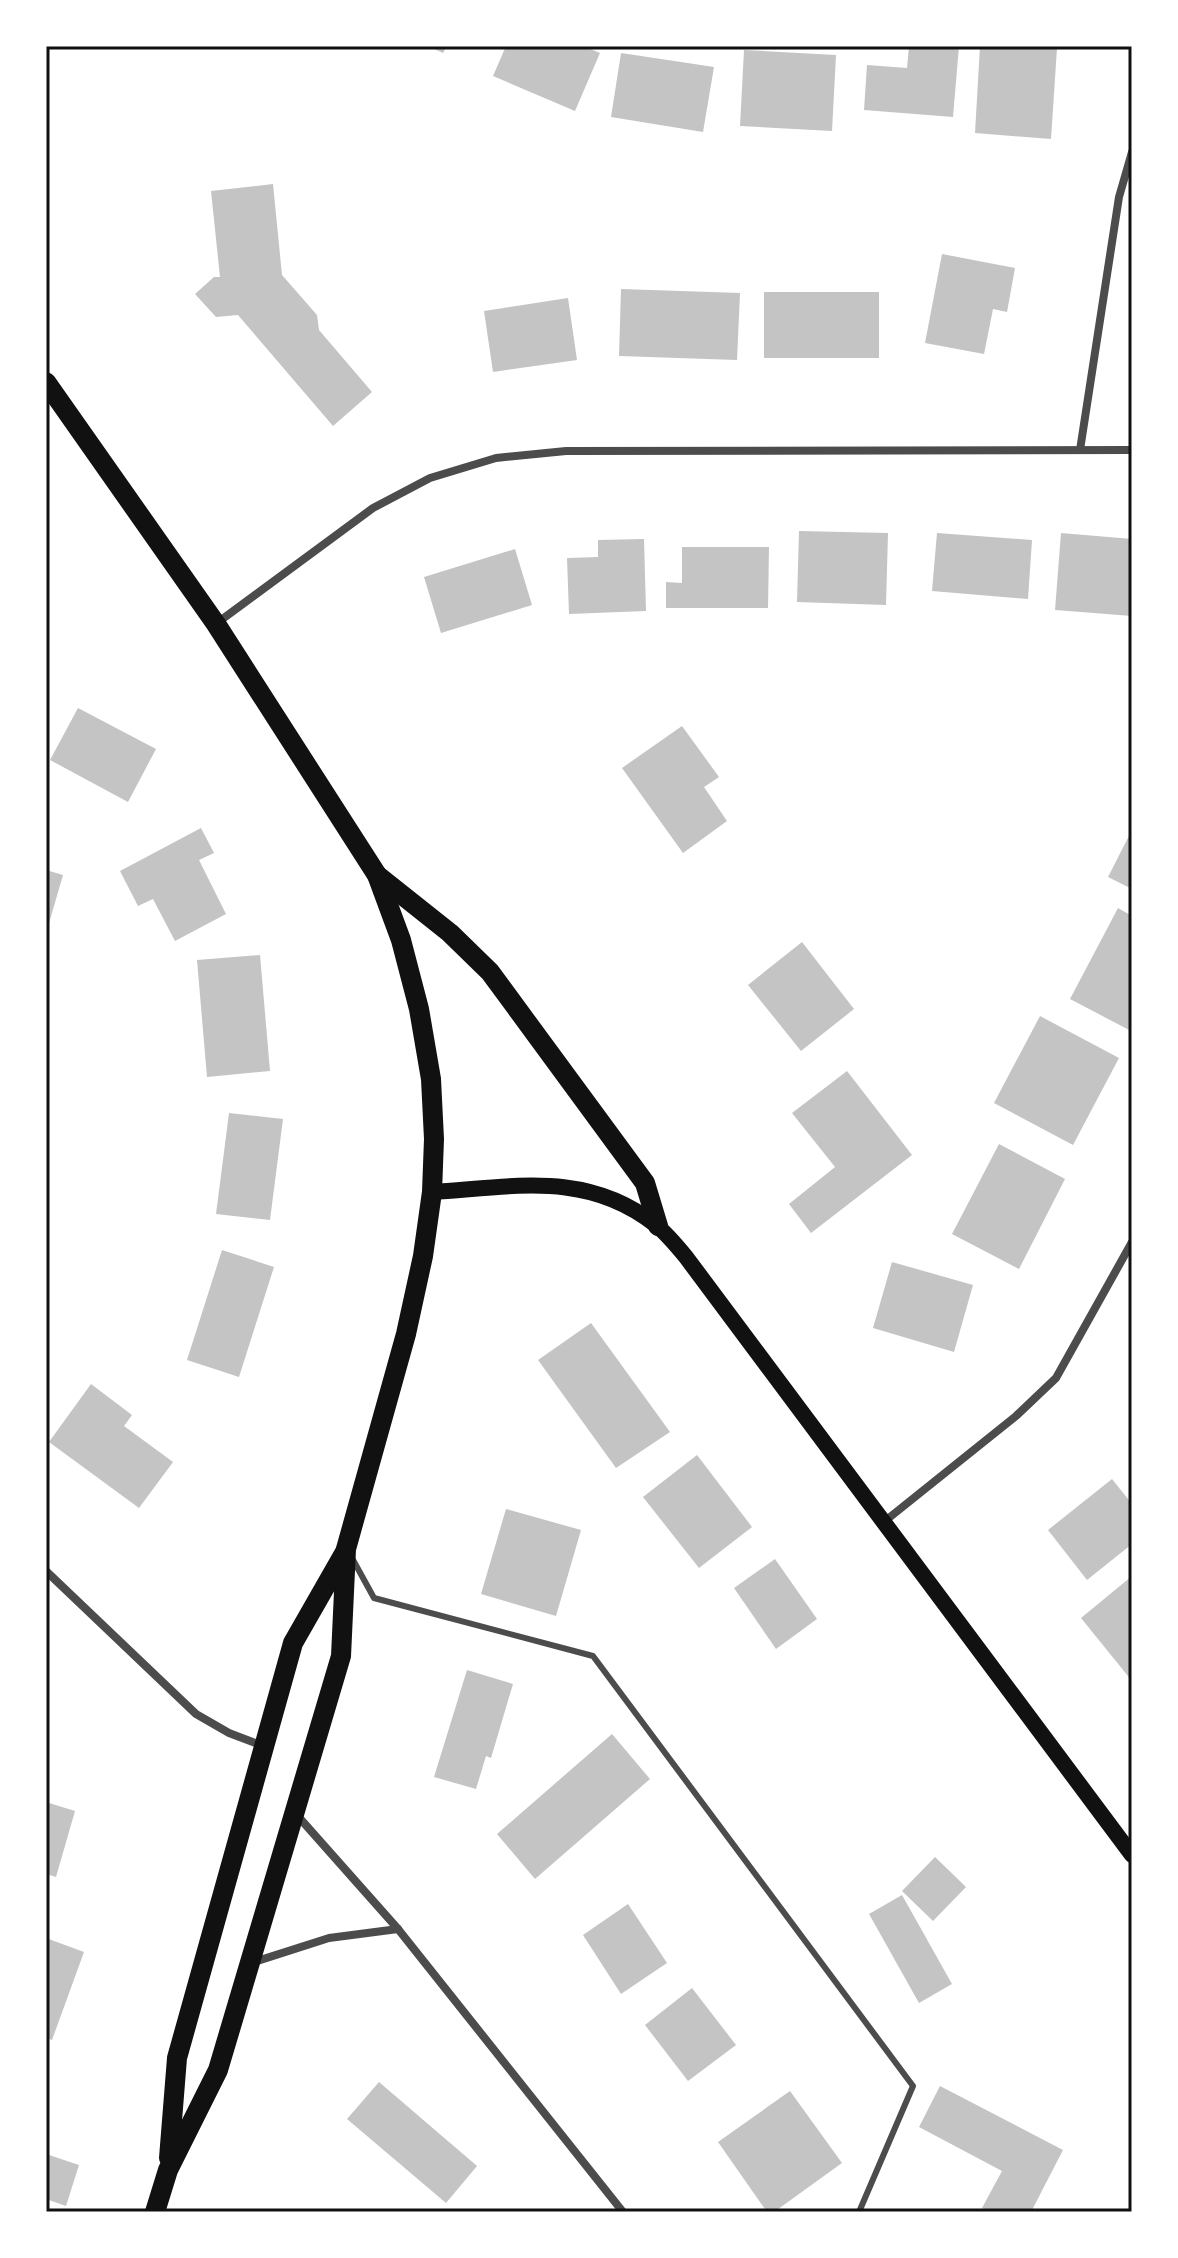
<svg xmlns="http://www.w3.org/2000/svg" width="1178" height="2258" font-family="Commissioner,sans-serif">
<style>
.building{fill:#c4c4c4}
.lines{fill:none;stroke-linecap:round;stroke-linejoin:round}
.service{stroke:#4c4c4c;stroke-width:6}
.minor{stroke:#4c4c4c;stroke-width:8}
.secondary{stroke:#111;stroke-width:16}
.primary{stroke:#111;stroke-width:20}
.neatline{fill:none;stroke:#111;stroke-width:3}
</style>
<rect width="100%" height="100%" fill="#fff"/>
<g class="building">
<polygon points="428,46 447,46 443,53"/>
<polygon points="506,46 583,46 600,53 575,111 493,76"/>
<polygon points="909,46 959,46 953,117 864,110 867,65 907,68"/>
<polygon points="980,46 1057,48 1051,139 975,133"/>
<polygon points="744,50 836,55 832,131 740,126"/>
<polygon points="621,53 714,67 703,132 611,117"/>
<polygon points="273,184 282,275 317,315 319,330 372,392 333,426 238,315 216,317 195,294 214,277 220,277 211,191"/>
<polygon points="942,254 1015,268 1007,312 993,309 984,354 925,343"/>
<polygon points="621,289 740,293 737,360 619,356"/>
<rect x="764" y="292" width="115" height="66"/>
<polygon points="568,298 577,360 493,372 484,311"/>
<polygon points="799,531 888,533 886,605 797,602"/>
<polygon points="937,533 1032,540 1028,599 932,591"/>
<polygon points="1061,533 1132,539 1132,616 1055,610"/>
<polygon points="644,539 646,611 569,614 567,558 598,557 598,540"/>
<polygon points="682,547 769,547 768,608 666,608 666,582 682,583"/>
<polygon points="515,549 532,605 441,633 424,577"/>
<polygon points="78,708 156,749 128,802 50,760"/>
<polygon points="682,726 719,777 704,787 727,821 683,853 622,768"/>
<polygon points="201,828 214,853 199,860 226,914 175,941 153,899 138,906 120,871"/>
<polygon points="1132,830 1132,889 1108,877"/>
<polygon points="46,870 63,875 47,930 46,930"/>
<polygon points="1118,908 1132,916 1131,1031 1070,999"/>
<polygon points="802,942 854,1009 801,1051 748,985"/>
<polygon points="260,955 270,1071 207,1077 197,960"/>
<polygon points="1040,1016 1119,1058 1073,1145 994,1103"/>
<polygon points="847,1071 912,1155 811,1233 789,1204 835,1167 792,1113"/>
<polygon points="229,1113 283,1119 270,1220 216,1214"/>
<polygon points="999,1144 1065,1179 1019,1269 952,1234"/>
<polygon points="222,1250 274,1267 239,1377 187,1360"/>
<polygon points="892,1262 973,1285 954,1352 873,1328"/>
<polygon points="591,1323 670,1432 616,1468 538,1360"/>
<polygon points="91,1384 132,1415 124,1426 173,1462 139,1508 49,1442"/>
<polygon points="697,1455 752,1527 699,1568 643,1497"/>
<polygon points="1112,1479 1132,1504 1132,1544 1087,1580 1048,1530"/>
<polygon points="506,1509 581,1530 556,1616 481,1594"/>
<polygon points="775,1559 817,1619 776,1649 734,1588"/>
<polygon points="1132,1576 1132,1681 1081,1618"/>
<polygon points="467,1670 513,1684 491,1758 486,1756 476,1789 434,1777"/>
<polygon points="612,1734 650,1779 535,1879 497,1834"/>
<polygon points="46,1802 75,1811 56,1877 46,1874"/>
<polygon points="935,1857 966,1887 933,1921 902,1891"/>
<polygon points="902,1895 952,1984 919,2003 869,1914"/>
<polygon points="628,1904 667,1963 621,1994 583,1935"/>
<polygon points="46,1938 84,1952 52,2040 46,2038"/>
<polygon points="692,1988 736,2045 688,2081 645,2025"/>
<polygon points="379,2082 477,2166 446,2203 347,2119"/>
<polygon points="940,2086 1063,2150 1031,2212 990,2212 982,2208 1002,2171 919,2127"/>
<polygon points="790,2091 842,2163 774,2212 767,2212 718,2142"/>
<polygon points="46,2154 79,2165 66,2206 46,2199"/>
</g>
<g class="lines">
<polyline class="service" points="352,1558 374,1598 593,1656 913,2086 859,2212"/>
<g class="minor">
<polyline points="1080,450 1119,197 1132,152"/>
<polyline points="217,623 373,508 430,478 496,458 566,451 1132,450"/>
<polyline points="885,1521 1016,1416 1056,1378 1132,1242"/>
<polyline points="46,1571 196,1714 229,1733 263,1746"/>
<polyline points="296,1814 398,1929 623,2212"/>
<polyline points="251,1963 329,1938 398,1929"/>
</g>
<path class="secondary" d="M432,1192C514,1187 587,1170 656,1225C667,1234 677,1246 686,1257L1132,1855"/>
<g class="primary">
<polyline points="46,382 216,624 377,875 401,940 419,1009 431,1079 434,1139 432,1192 423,1256 406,1334 346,1549 341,1656 218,2070 168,2170 155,2212"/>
<polyline points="377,875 450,933 490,972 645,1183 658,1226"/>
<polyline points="169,2158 177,2058 293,1643 345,1552"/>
</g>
</g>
<rect width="1178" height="2258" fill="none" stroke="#ffffff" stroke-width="96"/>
<rect x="48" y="48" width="1082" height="2162" class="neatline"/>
</svg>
